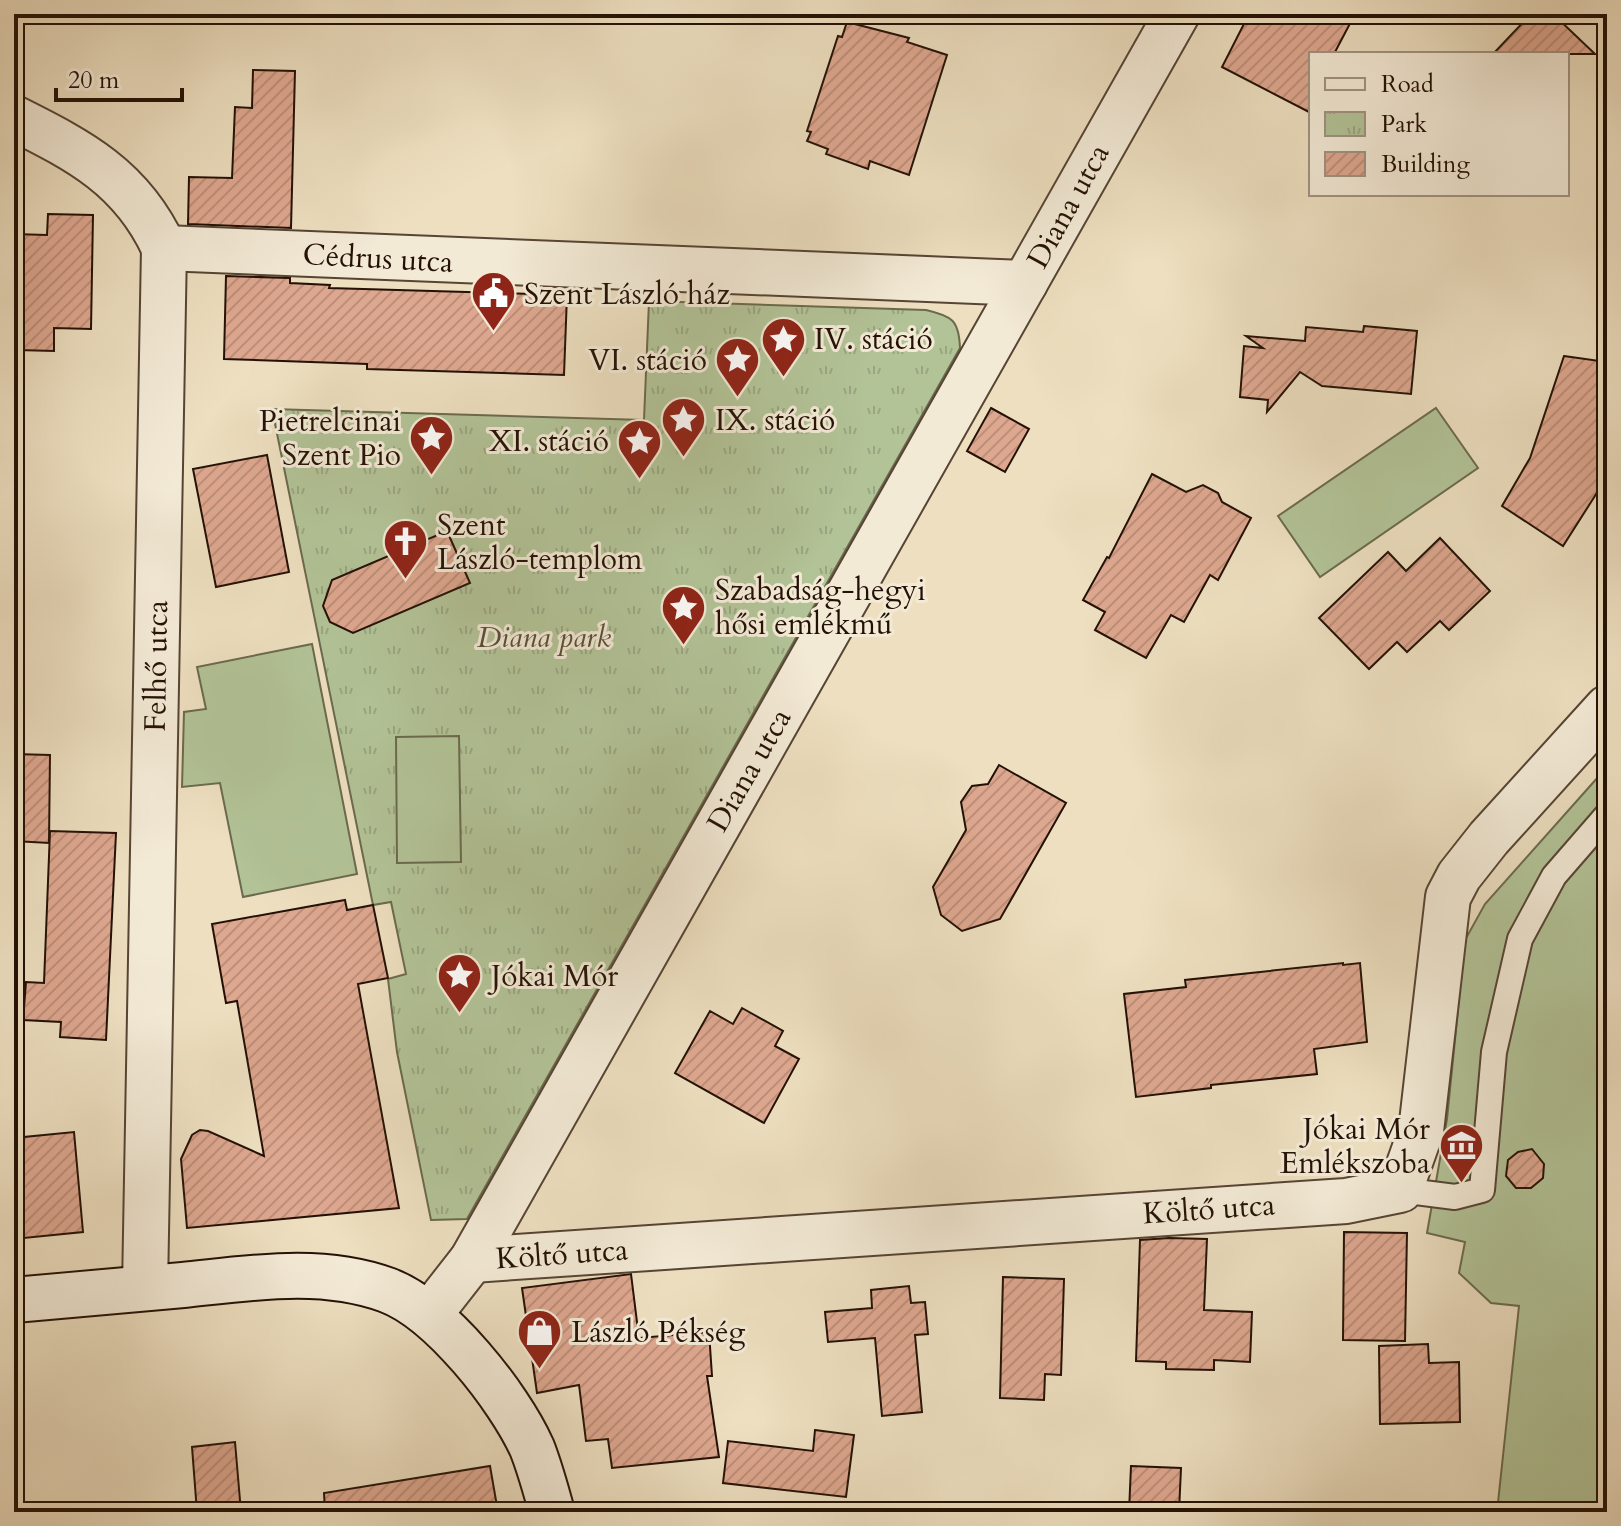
<svg xmlns="http://www.w3.org/2000/svg" width="1621" height="1526" font-family="Cardo,serif">
<style>
.park{fill:url(#park-tufts);stroke:#6b6a4e;stroke-width:2}
.garden{fill:#b2c397;stroke:#6b6a4e;stroke-width:2}
.building{fill:url(#building-hatch);stroke:#241106;stroke-width:2}
.lines{fill:none;stroke-linecap:round;stroke-linejoin:round}
.lane-casing{stroke:#564434;stroke-width:28}
.street-casing{stroke:#564434;stroke-width:48}
.secondary-casing{stroke:#241106;stroke-width:48}
.lane{stroke:#f3ead6;stroke-width:24}
.street{stroke:#f3ead6;stroke-width:44}
.secondary{stroke:#f3ead6;stroke-width:44}
.labels{text-anchor:middle;stroke-width:6;stroke-linejoin:round;paint-order:stroke}
.street-label{font-size:30px;fill:#241106;stroke:#f3ead6}
.poi-label{font-size:30px;fill:#241106;stroke:#f3ead6;text-anchor:start}
.park-label{font-size:30px;font-style:italic;fill:#564f39;stroke:#f3ead6}
</style>
<defs>
<pattern id="park-tufts" width="24" height="20" patternUnits="userSpaceOnUse" patternTransform="scale(2)"><rect width="24" height="20" fill="#b2c397"/><path d="M3 7l-1-3M5 7V3M7 7l1-3M15 17l-1-3M17 17v-4M19 17l1-3" fill="none" stroke="#99a681"/></pattern>
<pattern id="building-hatch" width="6" height="6" patternUnits="userSpaceOnUse" patternTransform="scale(2)"><rect width="6" height="6" fill="#dea78f"/><path d="M-1 1l2-2M0 6l6-6M5 7l2-2" fill="none" stroke="#be8f7a"/></pattern>
</defs>
<rect width="100%" height="100%" fill="#eddfc0"/>
<filter id="stains"><feTurbulence type="fractalNoise" baseFrequency=".0025" numOctaves="4"/><feColorMatrix values="0 0 0 0 .2 0 0 0 0 .09 0 0 0 0 .02 0 0 0 .5 -.17"/></filter>
<radialGradient id="worn" r=".72"><stop offset=".6" stop-color="#630" stop-opacity="0"/><stop offset="1" stop-color="#630" stop-opacity=".3"/></radialGradient>
<path class="park" d="M649,301L926,310C952,316 959,320 960,348L467,1219L431,1220L397,1052L388,979L406,974L391,902L373,905L272,409L644,420Z"/>
<g class="garden">
<polygon points="1436,408 1478,468 1320,577 1278,516"/>
<polygon points="312,644 357,874 243,897 220,783 182,787 184,712 206,709 197,667"/>
<polygon points="459,736 461,862 397,863 396,737"/>
<polygon points="1607,767 1607,1512 1497,1512 1519,1306 1491,1303 1459,1273 1465,1242 1427,1233 1447,1119 1465,940 1485,904"/>
</g>
<g class="building">
<polygon points="1249,14 1355,14 1334,54 1311,54 1311,113 1222,67"/>
<polygon points="1531,14 1553,14 1595,54 1493,54"/>
<polygon points="847,22 909,38 907,42 947,55 909,175 870,161 868,169 826,154 828,149 807,141 811,132 807,131 838,36 842,37"/>
<polygon points="253,70 295,71 291,228 188,224 189,177 232,178 235,107 252,108"/>
<polygon points="48,214 93,215 91,329 54,328 54,351 17,350 17,332 14,332 14,234 47,235"/>
<polygon points="226,276 290,278 290,283 330,285 329,288 567,295 564,375 367,369 367,364 224,359"/>
<polygon points="1364,326 1417,331 1411,394 1322,386 1300,372 1267,412 1268,400 1240,397 1244,346 1263,348 1246,336 1305,341 1306,327 1363,332"/>
<polygon points="1564,356 1607,362 1607,477 1563,546 1502,506 1530,458"/>
<polygon points="991,408 1029,429 1005,472 967,451"/>
<polygon points="267,455 289,572 216,587 193,469"/>
<polygon points="1152,474 1186,492 1203,485 1218,493 1222,502 1251,518 1218,580 1210,575 1184,622 1171,615 1146,658 1095,630 1105,612 1083,600 1107,557 1109,558"/>
<polygon points="447,531 470,583 353,633 330,622 323,606 332,580"/>
<polygon points="1440,538 1490,591 1449,630 1440,621 1407,652 1397,642 1369,669 1319,618 1388,552 1406,571"/>
<polygon points="14,754 50,755 49,843 14,841"/>
<polygon points="999,765 1066,803 1000,919 962,931 941,915 933,887 966,830 961,802 972,786 988,784"/>
<polygon points="50,831 116,833 106,1040 60,1037 61,1022 23,1020 26,982 44,983"/>
<polygon points="345,900 347,910 373,905 388,978 358,984 399,1208 187,1228 181,1159 192,1135 200,1130 208,1131 264,1156 237,1001 226,1003 212,924"/>
<polygon points="1343,963 1343,965 1360,963 1367,1042 1314,1049 1317,1074 1211,1085 1211,1088 1136,1097 1124,994 1186,987 1185,980"/>
<polygon points="742,1008 783,1031 775,1046 799,1059 764,1123 675,1073 710,1011 733,1024"/>
<polygon points="74,1132 83,1232 14,1239 14,1138"/>
<polygon points="1532,1149 1544,1164 1543,1178 1531,1188 1516,1188 1506,1176 1508,1160 1518,1152"/>
<polygon points="1344,1232 1407,1233 1405,1341 1343,1340"/>
<polygon points="1169,1238 1207,1239 1204,1310 1252,1312 1250,1362 1214,1360 1214,1370 1166,1369 1166,1362 1136,1361 1140,1240"/>
<polygon points="631,1274 639,1338 709,1332 712,1376 707,1376 719,1457 612,1468 608,1439 586,1441 579,1385 537,1393 522,1288"/>
<polygon points="1003,1277 1064,1279 1061,1375 1045,1374 1044,1400 1000,1398"/>
<polygon points="909,1286 911,1303 925,1302 928,1334 915,1335 922,1412 882,1416 875,1338 828,1342 825,1312 872,1308 871,1290"/>
<polygon points="1428,1344 1429,1363 1459,1362 1460,1422 1380,1424 1379,1346"/>
<polygon points="815,1430 854,1435 846,1497 723,1483 728,1441 813,1451"/>
<polygon points="235,1442 241,1512 197,1512 192,1447"/>
<polygon points="490,1466 498,1512 325,1512 324,1493"/>
<polygon points="1131,1466 1181,1468 1179,1512 1129,1512"/>
</g>
<g class="lines">
<defs>
<polyline id="lane" points="1400,1190 1455,1197 1482,1190 1494,1052 1520,939 1554,876 1607,815"/>
<g id="street">
<path d="M14,118C80,151 132,178 164,248L145,1288"/>
<polyline points="164,248 1025,283"/>
<polyline points="472,1260 1346,1201 1400,1190 1421,1131 1448,897 1459,876 1489,838 1607,708"/>
<polyline points="429,1315 472,1260 1177,14"/>
</g>
<path id="secondary" d="M14,1300C70,1295 127,1290 183,1285C251,1278 321,1266 387,1290C441,1310 509,1397 532,1448C540,1468 546,1491 552,1512"/>
</defs>
<use href="#lane" class="lane-casing"/>
<use href="#street" class="street-casing"/>
<use href="#secondary" class="secondary-casing"/>
<use href="#lane" class="lane"/>
<use href="#street" class="street"/>
<use href="#secondary" class="secondary"/>
</g>
<defs>
<symbol id="civic-pin" viewBox="-11 -11 22 30"><path d="M0 17L-7.5 6A9.5 9.5 0 1 1 7.5 6Z" fill="#8f2418" stroke="#f3ead6"/><path d="M-.6-6.5H3V-4.5H.6V-3L4-1V1h2V6H-6V1h2V-1L-.6-3ZM-1.2 2.5V6h2.4V2.5Z" fill="#fff"/></symbol>
<symbol id="sight-pin" viewBox="-11 -11 22 30"><path d="M0 17L-7.5 6A9.5 9.5 0 1 1 7.5 6Z" fill="#8f2418" stroke="#f3ead6"/><path d="M0-6L1.8-2.2L6-1.7L2.9 1.2L3.7 5.4L0 3.3L-3.7 5.4L-2.9 1.2L-6-1.7L-1.8-2.2Z" fill="#fff"/></symbol>
<symbol id="church-pin" viewBox="-11 -11 22 30"><path d="M0 17L-7.5 6A9.5 9.5 0 1 1 7.5 6Z" fill="#8f2418" stroke="#f3ead6"/><path d="M-1.2-6h2.4v3.5h3.3v2.4h-3.3V6h-2.4V-.1h-3.3v-2.4h3.3Z" fill="#fff"/></symbol>
<symbol id="museum-pin" viewBox="-11 -11 22 30"><path d="M0 17L-7.5 6A9.5 9.5 0 1 1 7.5 6Z" fill="#8f2418" stroke="#f3ead6"/><path d="M0-6L6-3V-2H-6V-3ZM-5-1h2V3h-2ZM-1-1h2V3h-2ZM3-1h2V3H3ZM-6 4H6V6H-6Z" fill="#fff"/></symbol>
<symbol id="shop-pin" viewBox="-11 -11 22 30"><path d="M0 17L-7.5 6A9.5 9.5 0 1 1 7.5 6Z" fill="#8f2418" stroke="#f3ead6"/><path d="M-5-2.5h2.3a2.7 3.5 0 0 1 5.4 0H5L5.5 6h-11ZM-1.5-2.5h3a1.5 2.3 0 0 0-3 0Z" fill="#fff"/></symbol>
</defs>
<g fill-rule="evenodd">
<use href="#civic-pin" x="468" y="268" width="51" height="69"/>
<use href="#sight-pin" x="758" y="314" width="51" height="69"/>
<use href="#sight-pin" x="712" y="334" width="51" height="69"/>
<use href="#sight-pin" x="658" y="394" width="51" height="69"/>
<use href="#sight-pin" x="406" y="412" width="51" height="69"/>
<use href="#sight-pin" x="614" y="416" width="51" height="69"/>
<use href="#church-pin" x="380" y="516" width="51" height="69"/>
<use href="#sight-pin" x="658" y="582" width="51" height="69"/>
<use href="#sight-pin" x="434" y="950" width="51" height="69"/>
<use href="#museum-pin" x="1436" y="1120" width="51" height="69"/>
<use href="#shop-pin" x="514" y="1306" width="51" height="69"/>
</g>
<g class="labels">
<g class="street-label">
<text transform="translate(1068 206) rotate(-61)" y="10">Diana utca</text>
<text transform="translate(378 258) rotate(3)" y="10">Cédrus utca</text>
<text transform="translate(156 666) rotate(-89)" y="10">Felhő utca</text>
<text transform="translate(749 770) rotate(-60)" y="10">Diana utca</text>
<text transform="translate(1209 1209) rotate(-4)" y="10">Költő utca</text>
<text transform="translate(562 1254) rotate(-4)" y="10">Költő utca</text>
</g>
<g class="poi-label">
<text x="524" y="304">Szent László ház</text>
<text x="814" y="349">IV. stáció</text>
<text x="707" y="370" text-anchor="end">VI. stáció</text>
<text x="715" y="430">IX. stáció</text>
<text x="401" y="431" text-anchor="end">Pietrelcinai<tspan x="401" dy="34">Szent Pio</tspan></text>
<text x="609" y="451" text-anchor="end">XI. stáció</text>
<text x="437" y="535">Szent<tspan x="437" dy="34">László-templom</tspan></text>
<text x="715" y="600">Szabadság-hegyi<tspan x="715" dy="34">hősi emlékmű</tspan></text>
<text x="491" y="986">Jókai Mór</text>
<text x="1430" y="1139" text-anchor="end">Jókai Mór<tspan x="1430" dy="34">Emlékszoba</tspan></text>
<text x="571" y="1342">László Pékség</text>
</g>
<g class="park-label">
<text x="544" y="647">Diana park</text>
</g>
</g>
<rect width="1621" height="1526" fill="none" stroke="#eddfc0" stroke-width="48"/>
<rect x="16" y="16" width="1589" height="1494" fill="none" stroke="#241106" stroke-width="4"/>
<rect x="24" y="24" width="1573" height="1478" fill="none" stroke="#241106" stroke-width="2"/>
<rect x="1309" y="52" width="260" height="144" fill="#f3ead6" stroke="#a09383" stroke-width="2"/>
<rect x="1325" y="78" width="40" height="12" fill="#f3ead6" stroke="#a09383" stroke-width="2"/>
<text x="1381" y="92" font-size="24" fill="#241106">Road</text>
<rect x="1325" y="112" width="40" height="24" fill="url(#park-tufts)" stroke="#a09383" stroke-width="2"/>
<text x="1381" y="132" font-size="24" fill="#241106">Park</text>
<rect x="1325" y="152" width="40" height="24" fill="url(#building-hatch)" stroke="#a09383" stroke-width="2"/>
<text x="1381" y="172" font-size="24" fill="#241106">Building</text>
<path d="M56 88v12h126v-12" fill="none" stroke="#241106" stroke-width="4"/>
<text x="68" y="88" font-size="24" fill="#241106" stroke="#f3ead6" stroke-width="6" paint-order="stroke">20 m</text>
<rect width="100%" height="100%" filter="url(#stains)"/>
<rect width="100%" height="100%" fill="url(#worn)"/>
</svg>
